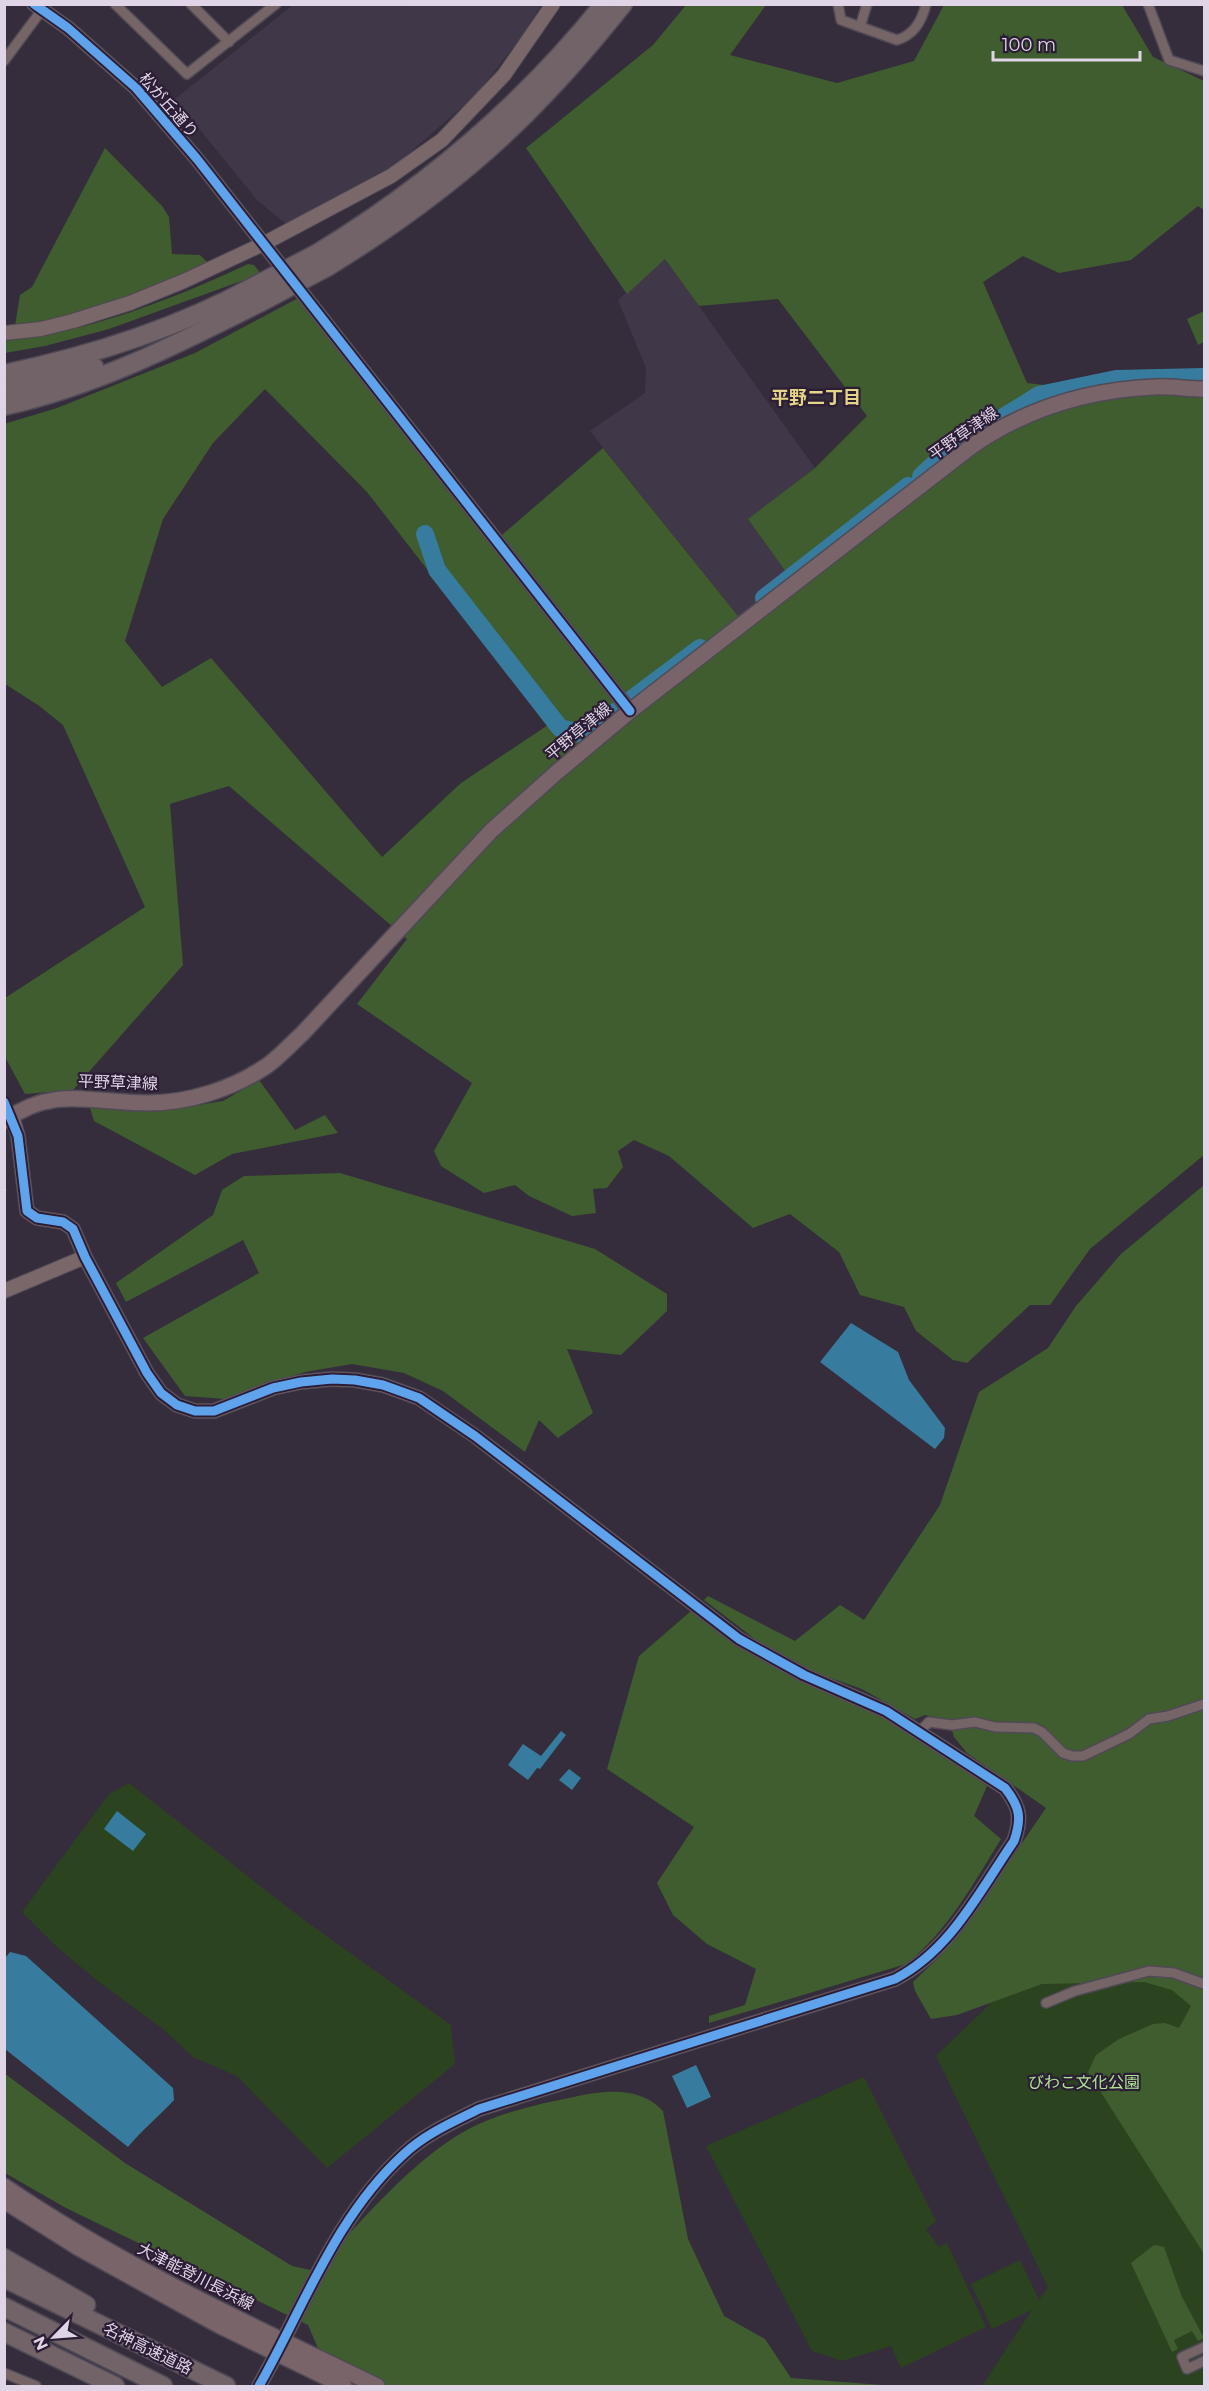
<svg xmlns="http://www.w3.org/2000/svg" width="1209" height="2391" font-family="Montserrat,'Noto Sans JP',sans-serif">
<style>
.industrial{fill:#403848}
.green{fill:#2c431f}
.forest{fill:#3f5d2f;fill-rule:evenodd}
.water{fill:#377c9e}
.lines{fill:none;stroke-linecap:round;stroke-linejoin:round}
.stream{stroke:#377c9e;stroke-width:3}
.river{stroke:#377c9e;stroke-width:18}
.street-casing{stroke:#504956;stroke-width:12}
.secondary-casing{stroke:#504956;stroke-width:16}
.primary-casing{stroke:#504956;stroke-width:18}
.highway-casing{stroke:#504956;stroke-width:21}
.street{stroke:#766566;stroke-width:9}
.secondary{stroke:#79676a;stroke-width:14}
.primary{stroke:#786469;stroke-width:15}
.highway{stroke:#716368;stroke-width:18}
.highway-bridge-casing{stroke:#504956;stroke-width:21;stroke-linecap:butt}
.highway-bridge{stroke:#716368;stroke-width:18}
.cycleway-casing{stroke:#2c1d36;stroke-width:13}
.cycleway{stroke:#60a3ed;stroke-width:9}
.labels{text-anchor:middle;stroke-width:4.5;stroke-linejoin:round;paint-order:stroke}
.street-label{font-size:16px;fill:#dfd5e6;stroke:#2c1d36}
.park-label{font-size:16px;fill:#afe592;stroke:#2c1d36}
.neighbourhood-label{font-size:18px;font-weight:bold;fill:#e5d587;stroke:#2c1d36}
</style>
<rect width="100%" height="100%" fill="#352d3b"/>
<g class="industrial">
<polygon points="402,4 404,7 407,4 541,5 526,30 477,94 398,163 286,224 257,200 175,99 293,5"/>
<polygon points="665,259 815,468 748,519 793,582 742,621 590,431 645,393 646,368 618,300"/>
</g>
<g class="green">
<polygon points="129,1783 300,1917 451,2025 455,2064 327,2168 237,2076 193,2057 162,2028 103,1985 58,1948 22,1912 109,1794"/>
<polygon points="1204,1864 1204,2386 982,2386 1032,2310 992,2329 971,2284 1020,2260 1039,2300 1048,2287 936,2056 1042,1954"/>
<polygon points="864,2077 936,2221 926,2229 939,2247 947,2243 986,2327 901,2368 891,2346 842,2361 812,2351 706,2146"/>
</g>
<g class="forest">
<path d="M686,5H766L730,55L837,83L914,61L944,5H1122L1153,57L1204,81V210L1198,206L1131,260L1059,273L1023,256L983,282L1027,383L1106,392L1204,390V1155L1090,1249L1050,1305H1030L967,1363L953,1360L916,1331L904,1307L860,1295L839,1252L790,1214L753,1228L669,1156L634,1140L618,1151L623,1167L607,1188L593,1189L596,1213L572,1216L529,1196L515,1185L484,1193L441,1166L434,1151L472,1083L357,1004L407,939L229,786L170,804L183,965L73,1090L25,1094L5,1057V998L145,907L63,725L38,705L5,684L4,424L57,408L195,353L304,295L496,540L603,448L742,621L793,582L748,519L815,468L867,416L778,299L699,306L665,259L627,294L526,148L653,45ZM265,389L367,492L548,725L461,783L382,857L211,658L162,687L125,641L163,519L213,443Z"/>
<path d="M105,148L162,206L169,217L172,254L200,255L207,262C147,294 81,316 15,326L20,295L32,287Z"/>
<path d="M248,264L254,265L261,274L109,329L45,346L5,353L4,341C89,332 171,300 248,264Z"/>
<polygon points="1204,311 1204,342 1198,345 1187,319"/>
<polygon points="259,1080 295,1130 325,1115 338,1133 232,1154 195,1175 94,1121 90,1108 174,1109 223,1101"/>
<polygon points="340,1173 595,1249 667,1294 667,1311 621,1355 567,1349 593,1413 558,1438 539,1420 525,1452 443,1391 404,1373 352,1364 305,1372 226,1399 185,1396 143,1338 259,1273 243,1240 126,1302 116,1283 213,1215 222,1190 244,1176"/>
<polygon points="1204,1185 1204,2254 1088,2072 1096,2055 1119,2039 1153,2024 1165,2023 1179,2028 1191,2006 1172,1990 1144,1982 1042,1984 957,2015 931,2019 915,1991 913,1982 940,1956 976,1910 1046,1808 967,1753 954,1737 949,1720 925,1715 915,1719 862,1689 805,1669 755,1639 704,1600 708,1596 795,1641 840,1605 864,1620 940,1505 979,1392 1048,1348 1076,1306 1121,1254"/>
<path d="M691,1611L736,1644L792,1677L873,1711L923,1740L987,1786L974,1816L1001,1839C973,1884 948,1931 906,1964L709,2023V2016L745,2005L756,1969L707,1944L673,1915L657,1883L694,1827L607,1769L639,1656Z"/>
<path d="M4,2073L125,2163L292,2266L315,2271C357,2226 411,2161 465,2131C500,2112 539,2104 578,2096C608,2090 641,2087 663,2111L688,2239L724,2316L765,2339L791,2378L895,2386H334L308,2325L66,2208L5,2173Z"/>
<polygon points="1154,2245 1164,2247 1182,2297 1204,2338 1198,2341 1192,2331 1174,2340 1178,2349 1172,2352 1131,2263"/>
</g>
<g class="water">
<polygon points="851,1323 898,1352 909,1380 945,1428 944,1438 935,1449 820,1362"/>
<polygon points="561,1731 566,1735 540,1769 537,1768 528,1780 508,1765 523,1744 541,1756"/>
<polygon points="569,1769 581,1778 572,1790 559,1780"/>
<polygon points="117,1811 146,1834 133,1851 104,1829"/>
<path d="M10,1952L26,1956L173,2088L174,2100C159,2116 142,2130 128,2147L5,2049V1958Z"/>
<polygon points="696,2065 711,2097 687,2108 672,2076"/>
</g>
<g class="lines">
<polyline class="stream" points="4,1189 5,1190"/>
<g class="river">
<polyline points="921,476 947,452 1039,395 1116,379 1204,377"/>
<polyline points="425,534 437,570 560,728 587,735 618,710"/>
<polyline points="764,598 908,486"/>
<polyline points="632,699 700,648"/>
</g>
<defs>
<g id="street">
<polyline points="115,4 187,74 276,4"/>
<polyline points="191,4 229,42"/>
<path d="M838,4L841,20L897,40C914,35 922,21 926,4"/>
<polyline points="1148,4 1169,60 1204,71"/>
<polyline points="860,27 867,4"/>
<polyline points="4,61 44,7"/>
<polyline points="4,1102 12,1116"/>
<polyline points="920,1731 929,1722 952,1725 975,1722 995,1727 1034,1728 1042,1732 1063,1753 1072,1756 1083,1756 1129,1734 1149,1719 1168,1716 1204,1704"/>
<polyline points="1046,2003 1075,1991 1149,1971 1174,1973 1204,1984"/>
<polyline points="1204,2347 1182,2357 1187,2369 1204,2361"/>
<polyline points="4,2373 36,2386"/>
</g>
<g id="secondary">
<polyline points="34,4 68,28 136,88 197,159 630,711"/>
<polyline points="4,333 41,329 73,321 130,303 184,281 263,244 391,176 442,140 504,75 553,4"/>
<path d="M12,1116L18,1136L27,1211L37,1218L63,1222L73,1229L85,1257L147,1373L161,1393L177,1405L195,1411H214L273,1388L301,1382L332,1379L355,1380L383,1385L419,1398L475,1436L739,1639L804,1675L886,1711L1005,1788C1020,1807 1022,1818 1014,1841C979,1892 951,1950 895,1979L479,2109C453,2122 425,2134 404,2154C335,2217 304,2307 259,2386"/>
<polyline points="4,1291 85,1257"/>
</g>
<g id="primary">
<path d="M4,1121C55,1085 90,1103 147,1103C189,1103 233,1089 268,1065C280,1056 291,1044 302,1034L491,831L556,773L630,711L972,446C1027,408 1087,390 1154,387C1170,386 1188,389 1204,389"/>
<path d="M4,2186C121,2266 251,2325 377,2386"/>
<polyline points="4,2201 77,2247 220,2326 344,2386"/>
</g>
<g id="highway">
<path d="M318,253C428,186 523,105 604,4"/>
<path d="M327,267C407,218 484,160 548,91C574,64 599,34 623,4"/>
<path d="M4,374C90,356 176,329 253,287"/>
<polyline points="4,390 94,367"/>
<path d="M4,406C95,386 178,344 261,302"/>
<polyline points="4,2258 86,2305"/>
<polyline points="4,2278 226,2386"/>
<polyline points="4,2307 163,2386"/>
<polyline points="4,2332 115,2386"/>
</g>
</defs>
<use href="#street" class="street-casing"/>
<use href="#secondary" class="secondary-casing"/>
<use href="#primary" class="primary-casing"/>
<use href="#highway" class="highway-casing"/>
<use href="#street" class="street"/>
<use href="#secondary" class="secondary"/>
<use href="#primary" class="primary"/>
<use href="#highway" class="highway"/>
<defs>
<g id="highway-bridge">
<polyline points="253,287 318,253"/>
<polyline points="261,302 327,267"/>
</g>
</defs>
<use href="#highway-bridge" class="highway-bridge-casing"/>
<use href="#highway-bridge" class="highway-bridge"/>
<defs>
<g id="cycleway">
<polyline points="34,4 68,28 136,88 197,159 630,711"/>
<path d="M4,1102L18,1136L27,1211L37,1218L63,1222L73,1229L85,1257L147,1373L161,1393L177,1405L195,1411H214L273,1388L301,1382L332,1379L355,1380L383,1385L419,1398L475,1436L739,1639L804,1675L886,1711L1005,1788C1020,1807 1022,1818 1014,1841C979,1892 951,1950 895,1979L479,2109C453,2122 425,2134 404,2154C335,2217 304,2307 259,2386"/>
</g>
</defs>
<use href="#cycleway" class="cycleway-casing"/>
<use href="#cycleway" class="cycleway"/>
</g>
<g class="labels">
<g class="street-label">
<text transform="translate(169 105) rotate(49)" y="6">松が丘通り</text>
<text transform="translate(963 433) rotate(-35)" y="6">平野草津線</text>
<text transform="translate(578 731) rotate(-40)" y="6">平野草津線</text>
<text transform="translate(118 1082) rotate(2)" y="6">平野草津線</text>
<text transform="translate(196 2276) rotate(27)" y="6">大津能登川長浜線</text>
<text transform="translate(148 2348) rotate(26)" y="6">名神高速道路</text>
</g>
<g class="park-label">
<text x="1084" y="2088">びわこ文化公園</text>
</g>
<g class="neighbourhood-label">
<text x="816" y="404">平野二丁目</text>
</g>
</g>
<rect width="1209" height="2391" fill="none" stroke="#dfd5e6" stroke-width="12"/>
<g transform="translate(54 2337) rotate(245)" stroke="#2c1d36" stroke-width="4.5" paint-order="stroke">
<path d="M0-4.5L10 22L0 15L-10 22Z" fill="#dfd5e6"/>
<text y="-9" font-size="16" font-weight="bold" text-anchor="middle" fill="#dfd5e6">N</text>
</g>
<path d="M993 51v9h147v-9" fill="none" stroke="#dfd5e6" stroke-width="3"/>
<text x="1002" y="51" font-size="18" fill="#dfd5e6" stroke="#2c1d36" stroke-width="4.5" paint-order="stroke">100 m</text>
</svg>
